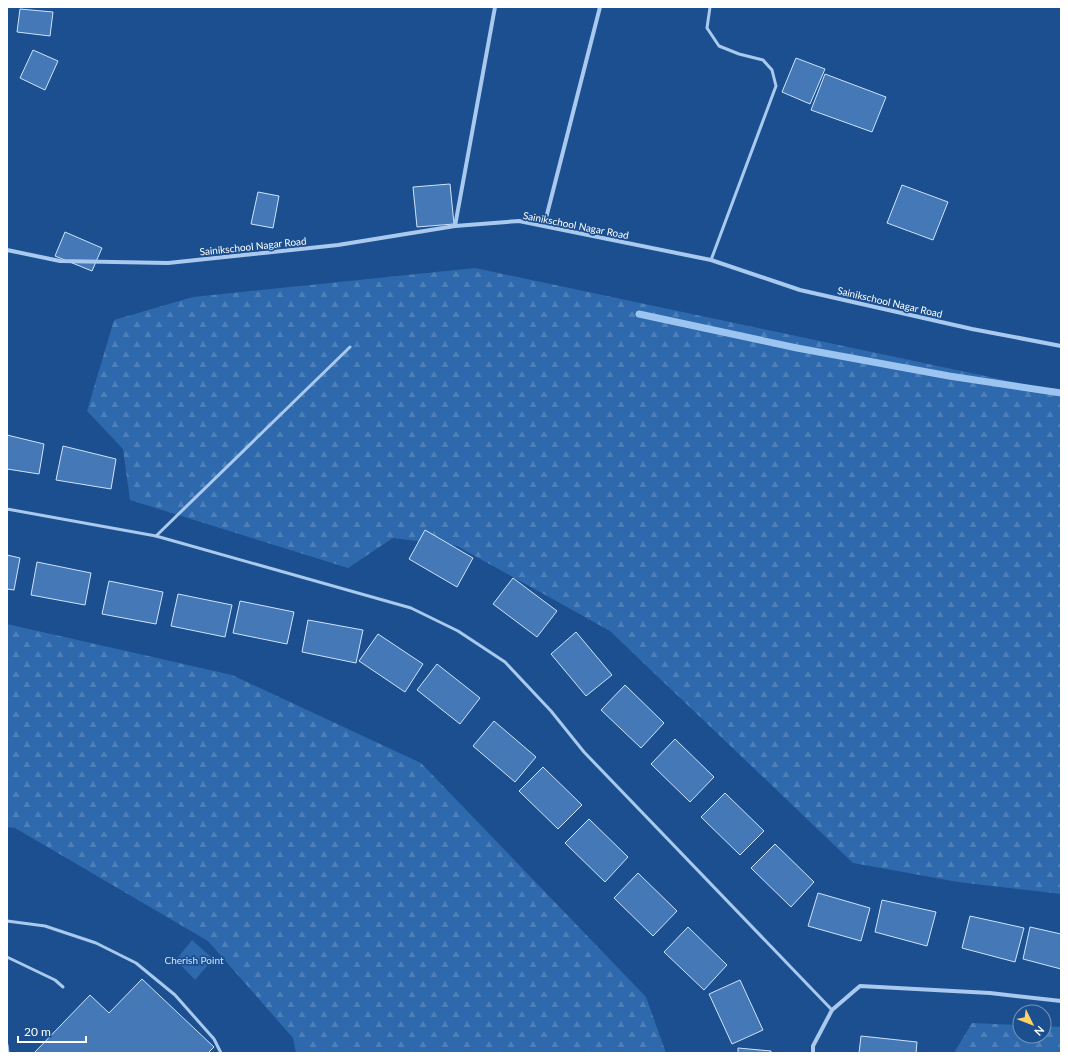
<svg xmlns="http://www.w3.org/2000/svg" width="1068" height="1060" font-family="Lato,sans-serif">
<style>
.green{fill:#2e69ad}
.forest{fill:url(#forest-firs)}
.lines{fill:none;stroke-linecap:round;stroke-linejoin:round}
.stream{stroke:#9cc4f0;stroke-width:7}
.building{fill:#4478b7;stroke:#cfe3fa}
.service{stroke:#a9c9ee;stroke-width:3}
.minor{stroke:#a9c9ee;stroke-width:4}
.labels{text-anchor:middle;stroke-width:3.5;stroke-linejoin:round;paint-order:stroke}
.street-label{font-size:10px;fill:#fff;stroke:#1b4f8f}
.park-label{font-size:10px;fill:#cfe3fa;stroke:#1b4f8f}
</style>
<defs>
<pattern id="forest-firs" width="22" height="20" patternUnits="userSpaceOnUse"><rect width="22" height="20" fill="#2e69ad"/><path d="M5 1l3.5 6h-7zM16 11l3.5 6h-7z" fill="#4d80b9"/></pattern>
</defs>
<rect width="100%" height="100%" fill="#1b4f8f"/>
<polygon class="green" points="192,940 213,959 195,980 176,960"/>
<g class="forest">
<polygon points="475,268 1061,392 1061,894 958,882 853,863 610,631 457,546 393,538 348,568 130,500 123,449 87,411 114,320 193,297"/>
<polygon points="7,624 232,675 421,763 646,997 666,1053 296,1053 293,1038 208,941 15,828 7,827"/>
<polygon points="972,1023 1020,1025 1020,1036 1044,1036 1044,1026 1061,1027 1061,1053 954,1053"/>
</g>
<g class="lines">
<polyline class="stream" points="639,314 797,348 949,376 1061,393"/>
</g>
<g class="building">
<polygon points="20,9 53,12 50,36 17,32"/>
<polygon points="33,50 58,61 45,90 20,78"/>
<polygon points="796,58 825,69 810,104 782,92"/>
<polygon points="825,74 886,97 872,132 811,110"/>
<polygon points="450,184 454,224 417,227 413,187"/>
<polygon points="902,185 948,202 933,240 887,223"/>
<polygon points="258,192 279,196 273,228 251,224"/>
<polygon points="65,232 102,248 92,271 55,256"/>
<polygon points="7,435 44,444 39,474 7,469"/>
<polygon points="63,446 116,459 111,489 56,480"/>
<polygon points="425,530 473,558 457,587 409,559"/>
<polygon points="7,555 20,558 14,590 7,589"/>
<polygon points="37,562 91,573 85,605 31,595"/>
<polygon points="513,578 557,611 537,637 493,604"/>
<polygon points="109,581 163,592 156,624 102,614"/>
<polygon points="178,594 232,605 225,637 171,626"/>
<polygon points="240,601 294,612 287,644 233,633"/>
<polygon points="308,620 363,630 356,663 302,652"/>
<polygon points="576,632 612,675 586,696 551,654"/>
<polygon points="378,634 423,664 405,692 359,661"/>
<polygon points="437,664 480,698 460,724 417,690"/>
<polygon points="625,685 664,723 641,748 601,710"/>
<polygon points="494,721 536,757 515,782 473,746"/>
<polygon points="675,739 714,777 690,802 651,764"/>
<polygon points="543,767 582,805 558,829 519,791"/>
<polygon points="725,793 764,831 740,855 701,817"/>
<polygon points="589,819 628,857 605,882 565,843"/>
<polygon points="775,844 814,882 791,907 751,868"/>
<polygon points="638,873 677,911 653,936 614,898"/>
<polygon points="818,893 870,908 861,941 808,926"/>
<polygon points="882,900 936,912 927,946 875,932"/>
<polygon points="970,916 1024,928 1015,962 962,948"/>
<polygon points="688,927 727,965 704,990 664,952"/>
<polygon points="1030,927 1061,934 1061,969 1023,959"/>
<polygon points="142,979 214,1047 208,1053 34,1053 90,995 109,1013"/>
<polygon points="740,980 763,1030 732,1044 709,994"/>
<polygon points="861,1036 917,1042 916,1053 859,1053"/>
<polygon points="738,1048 771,1051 771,1053 738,1053"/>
</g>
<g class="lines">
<g class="service">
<polyline points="710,7 707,28 719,46 739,54 763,60 772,70 776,86 711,260"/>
<polyline points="7,509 156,536 411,608 458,631 505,662 551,711 584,752 832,1010"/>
<polyline points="156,536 350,347"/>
<polyline points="7,921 45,926 96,943 136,963 175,995 214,1039 221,1053"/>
<polyline points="7,957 55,980 63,987"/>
<polyline points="7,1045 8,1053"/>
</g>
<g class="minor">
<polyline points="455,226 495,7"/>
<polyline points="544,226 600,7"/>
<polyline points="7,250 60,261 168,263 338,245 455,226 519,221 711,260 800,290 972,329 1061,346"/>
<polyline points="813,1053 813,1046 832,1010 860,986 990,993 1061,1001"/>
</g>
</g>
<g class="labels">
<g class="street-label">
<text transform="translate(576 225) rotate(11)" y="4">Sainikschool Nagar Road</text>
<text transform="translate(253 246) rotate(-6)" y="4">Sainikschool Nagar Road</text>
<text transform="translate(890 302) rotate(13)" y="4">Sainikschool Nagar Road</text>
</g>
<g class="park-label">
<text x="194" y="964">Cherish Point</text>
</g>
</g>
<rect width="1068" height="1060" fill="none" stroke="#ffffff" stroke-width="16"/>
<g transform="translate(1032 1024) rotate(133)"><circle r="19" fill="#1b4f8f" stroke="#7695bc"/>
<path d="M0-3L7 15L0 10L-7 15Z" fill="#ffd166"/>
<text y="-6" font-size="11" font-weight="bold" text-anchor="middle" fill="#ffffff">N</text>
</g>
<path d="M18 1036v6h68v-6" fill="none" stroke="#ffffff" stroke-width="2"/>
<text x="24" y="1036" font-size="12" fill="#ffffff" stroke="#1b4f8f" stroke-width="3" paint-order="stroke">20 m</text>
</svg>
